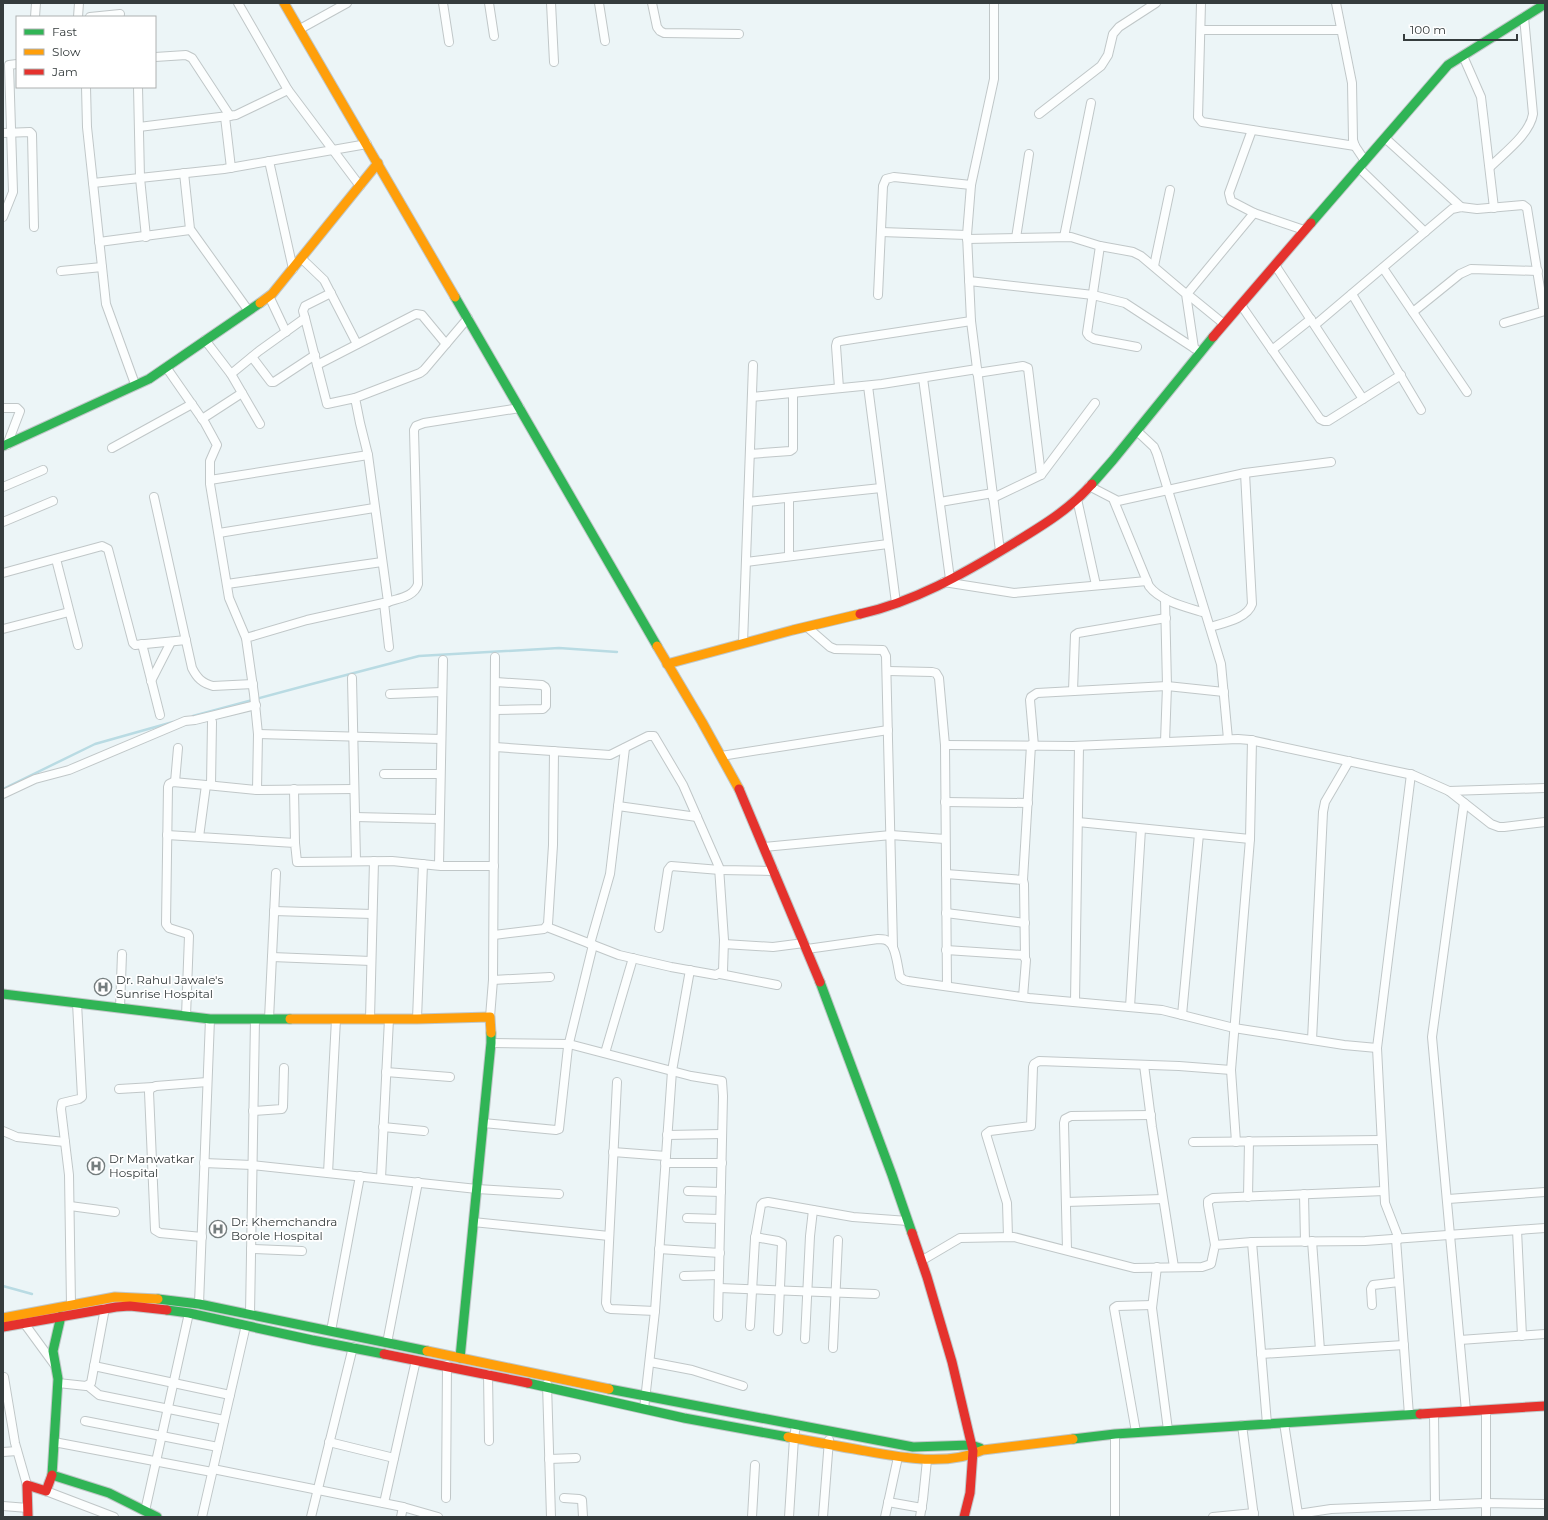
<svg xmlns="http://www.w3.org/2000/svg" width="1548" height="1520" font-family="Montserrat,sans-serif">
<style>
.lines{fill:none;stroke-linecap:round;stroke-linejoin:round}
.stream{stroke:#b9dbe3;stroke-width:2.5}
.street-casing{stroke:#c0c7c8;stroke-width:10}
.fast-casing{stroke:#c0c7c8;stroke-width:11}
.slow-casing{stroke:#c0c7c8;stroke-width:11}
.jam-casing{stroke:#c0c7c8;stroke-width:11}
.street{stroke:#fcfefe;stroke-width:8}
.fast{stroke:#30b455;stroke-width:9}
.slow{stroke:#ff9f0a;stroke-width:9}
.jam{stroke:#e5322d;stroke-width:9}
.labels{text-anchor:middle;stroke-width:3.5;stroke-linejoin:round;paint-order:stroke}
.poi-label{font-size:12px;fill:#353c3d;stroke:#fff;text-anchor:start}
</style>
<rect width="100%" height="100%" fill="#ecf5f7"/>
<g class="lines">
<g class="stream">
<polyline points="193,716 308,685 419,656 559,648 617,652"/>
<polyline points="3,789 95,744 173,722"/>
<polyline points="3,1286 32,1294"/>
</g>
<defs>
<g id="street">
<polyline points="238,3 288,90 360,186"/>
<polyline points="443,3 449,42"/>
<polyline points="489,3 494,36"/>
<polyline points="551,3 554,62"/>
<polyline points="599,3 605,41"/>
<polyline points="652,3 657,27 660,31 664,33 739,34"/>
<polyline points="994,3 994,79 971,185 967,235 971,321 1000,551"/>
<polyline points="1201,3 1198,117 1202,122 1355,146"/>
<polyline points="1336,3 1352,83 1353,140 1355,146 1365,161"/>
<polyline points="35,17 36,3"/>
<polyline points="78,17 79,3"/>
<polyline points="90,17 120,14"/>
<polyline points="300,29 347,3"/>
<polyline points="1201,30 1341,30"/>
<polyline points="1463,56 1481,97 1494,208"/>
<polyline points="155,57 186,55 192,58 230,116"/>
<polyline points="86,87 87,127 106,304 135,384"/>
<polyline points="138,87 140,178 146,237"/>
<polyline points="1039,114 1101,66 1108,55 1113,34 1119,27 1156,3"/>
<polyline points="225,117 231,168"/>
<polyline points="139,127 236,115 288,90"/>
<polyline points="1252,130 1229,193 1231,201 1254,213 1304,230"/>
<polyline points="3,133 30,132 32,134 34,227"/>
<polyline points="1385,138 1461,207"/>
<polyline points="269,161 293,269"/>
<path d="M1490,167C1504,153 1530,134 1533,114L1524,17"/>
<polyline points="1359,168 1425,232"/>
<polyline points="184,173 190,229 248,310"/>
<polyline points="93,183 224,169 367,144"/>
<polyline points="3,217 13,192 9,65 17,64"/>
<polyline points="881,232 967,235"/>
<polyline points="1064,237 1091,103"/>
<polyline points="1016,238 1029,154"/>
<polyline points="967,239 1071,237 1100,246 1133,252 1141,256 1186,294 1194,348"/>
<polyline points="99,242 190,230"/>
<polyline points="1100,246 1087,333 1089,336 1094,339 1137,347"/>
<polyline points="301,258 324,280 357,344"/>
<polyline points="1275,265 1363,399"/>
<polyline points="1154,266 1170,190"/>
<polyline points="1383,268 1467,392"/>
<polyline points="61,271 102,267"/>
<polyline points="969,281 1093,295 1125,303 1197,350"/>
<polyline points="1186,293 1224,324"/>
<polyline points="1187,294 1254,213"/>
<polyline points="1352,294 1421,410"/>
<polyline points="878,295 883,186 886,179 894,177 971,185"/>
<polyline points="269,296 286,332"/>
<polyline points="1241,305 1320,419 1324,421 1328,421 1401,375"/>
<polyline points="1413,312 1460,274 1471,269 1538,271"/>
<polyline points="305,318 303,311 305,306 331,293"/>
<polyline points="1504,323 1545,311"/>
<polyline points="1315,325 1452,209 1461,207 1477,209 1523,205 1527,208 1543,307 1545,310"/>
<polyline points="205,340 231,374 259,351 305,318 327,404 355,398 360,423 368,455 388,602 307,620 246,638 254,694 258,734 257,790 206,785 199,837 295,843 297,862 392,861 441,866 494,866"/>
<polyline points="1272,350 1311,319"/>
<polyline points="252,357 271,382 274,382 315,355"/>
<polyline points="317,365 416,314 422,315 446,344"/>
<polyline points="166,367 205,423 217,445 210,461 210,484 229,598 246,638"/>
<polyline points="977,373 1023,366 1028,368 1041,475"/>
<polyline points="231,374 260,424"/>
<polyline points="923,378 950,579"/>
<polyline points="868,386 896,603"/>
<polyline points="839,388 836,346 837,342 840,341 971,321"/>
<polyline points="752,397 882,384 977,369"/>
<polyline points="355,398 420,373 424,370 468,318"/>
<polyline points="3,408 17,408 20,411 7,445"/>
<polyline points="202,419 242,393"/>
<polyline points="1137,431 1154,447 1157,454 1221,664 1228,739"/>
<polyline points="112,448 192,404"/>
<polyline points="750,454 790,451 793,449 793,393"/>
<polyline points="210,480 368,455"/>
<polyline points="1089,486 1118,501 1245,473 1331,462"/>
<polyline points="3,487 43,470"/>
<path d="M154,497L192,668C197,678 202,683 213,686L253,684"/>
<polyline points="993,498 1041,475 1095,403"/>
<polyline points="1077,499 1096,585"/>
<path d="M1114,501L1149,586C1161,602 1187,607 1205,613"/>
<polyline points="748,502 881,488"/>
<polyline points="940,502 993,493"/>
<polyline points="3,522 53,501"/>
<polyline points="219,533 374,508"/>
<polyline points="789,556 789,498"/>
<polyline points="56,559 78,645"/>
<polyline points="746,562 888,544"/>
<polyline points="3,573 102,546 108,549 133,643 135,645 186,640"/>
<polyline points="944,582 1014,593 1147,581"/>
<polyline points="227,584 382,562"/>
<polyline points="1165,599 1167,686 1165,742"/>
<path d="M388,602C399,598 414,597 418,584L414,430L416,426L424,423L520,408"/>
<polyline points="384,603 389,647"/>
<polyline points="807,627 830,647 835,649 883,650 886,656 893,947"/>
<path d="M1210,627C1223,623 1247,619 1252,604L1245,473"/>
<polyline points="3,629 69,612"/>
<polyline points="743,643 753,365"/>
<polyline points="142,644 160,715"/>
<polyline points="888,671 932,672 936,673 939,678 945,745 947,986"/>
<polyline points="352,678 356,861"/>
<polyline points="151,681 171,642"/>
<polyline points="1073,691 1075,635 1078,633 1166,618"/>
<polyline points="390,694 442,692"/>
<polyline points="495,710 543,709 546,706 546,689 545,687 542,685 496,682"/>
<polyline points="258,734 441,739"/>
<polyline points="945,745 1073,746 1238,739 1250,740 1413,775 1449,791 1491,824 1499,827 1504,827 1545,822"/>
<polyline points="1034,746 1030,700 1031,697 1037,693 1167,686 1224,692"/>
<polyline points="495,747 610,755 648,736 654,736 683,785 719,867 724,940 723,971 716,975 671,967 619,955 547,927"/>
<polyline points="721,756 888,730"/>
<polyline points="384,774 440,774"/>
<polyline points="175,782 178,748"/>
<polyline points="211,785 212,722"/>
<polyline points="294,789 295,843"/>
<polyline points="257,790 354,789"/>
<polyline points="1449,791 1545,788"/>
<polyline points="3,794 35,779 69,770 185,721 195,720 256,705"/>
<polyline points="945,802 1028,803"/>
<polyline points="1464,803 1432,1037 1466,1411"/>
<polyline points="618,806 697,817"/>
<polyline points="355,817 439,819"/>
<polyline points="1078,822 1250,839"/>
<polyline points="167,835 199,837"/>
<polyline points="764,847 891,835 945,839"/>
<polyline points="439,865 443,660"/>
<polyline points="946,874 1023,880 1024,884 1025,957"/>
<polyline points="1023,880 1031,745"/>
<polyline points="274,911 372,914"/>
<polyline points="946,913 1025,923"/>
<polyline points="659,928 668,870 671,866 720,870 774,871"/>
<polyline points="494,935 544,929 548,924 553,845 554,751"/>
<polyline points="590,944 610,874 625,748"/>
<polyline points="724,944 773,947 804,943"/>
<path d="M807,949L878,939C883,939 887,939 890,943C896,948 898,969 900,977L904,980L908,981L1029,998L1162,1010L1234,1028L1344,1045L1377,1048"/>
<polyline points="946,950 1023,955 1026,960 1023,997"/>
<polyline points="272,957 371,961"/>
<polyline points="720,974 777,985"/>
<polyline points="493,980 550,977"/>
<polyline points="1075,1002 1079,746"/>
<polyline points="1130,1007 1141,829"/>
<polyline points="120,1008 122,954"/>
<polyline points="1182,1015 1199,834"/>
<polyline points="186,1016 189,936 188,934 169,928 166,924 168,787 169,784 173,782 206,785"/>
<polyline points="490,1017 493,980 495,657"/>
<polyline points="269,1019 276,873"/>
<polyline points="370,1019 374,861"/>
<polyline points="417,1019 423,864"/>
<polyline points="1312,1040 1323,812 1325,802 1349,761"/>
<polyline points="491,1043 569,1044 691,1076 722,1081 723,1096 718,1317"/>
<polyline points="605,1053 633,958"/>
<polyline points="1144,1065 1152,1127 1174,1267"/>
<polyline points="386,1072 450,1077"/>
<polyline points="617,1082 606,1303 608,1308 611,1309 655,1311"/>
<polyline points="119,1089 153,1087"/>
<polyline points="253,1111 282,1109 283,1107 284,1068"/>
<polyline points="483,1123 556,1130 559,1129 568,1047 593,945"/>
<polyline points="383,1127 424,1131"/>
<polyline points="3,1131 17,1137 65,1142"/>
<polyline points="667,1135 722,1134"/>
<polyline points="1193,1142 1381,1140"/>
<polyline points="1236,1142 1231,1070 1250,839 1252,740"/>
<polyline points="613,1152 666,1156"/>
<polyline points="204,1163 252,1165 477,1189 559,1194"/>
<polyline points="665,1163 722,1163"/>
<polyline points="328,1173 336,1019"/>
<polyline points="381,1178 389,1019"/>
<polyline points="688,1191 721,1192"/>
<polyline points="1304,1194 1305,1242"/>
<polyline points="1248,1197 1249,1141"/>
<polyline points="1448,1199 1545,1192"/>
<polyline points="1066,1202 1163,1199"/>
<polyline points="70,1206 115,1212"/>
<polyline points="687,1218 720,1219"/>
<polyline points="473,1222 609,1236"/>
<polyline points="1517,1230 1522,1336"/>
<polyline points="202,1237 160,1233 155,1230 149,1092 151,1088 156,1086 207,1082"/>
<polyline points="755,1237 778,1241 782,1243 778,1331"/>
<polyline points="1008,1237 1007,1203 986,1134 990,1131 1031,1126 1033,1067 1034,1064 1039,1061 1179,1066 1231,1070"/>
<polyline points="1396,1239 1409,1415"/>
<polyline points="1399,1239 1385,1203 1377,1048 1411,774"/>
<polyline points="1312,1241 1320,1350"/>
<polyline points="1252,1242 1267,1424"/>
<polyline points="1215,1245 1208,1205 1208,1201 1213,1198 1384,1191"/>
<polyline points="251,1249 302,1251"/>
<polyline points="659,1249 720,1253"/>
<polyline points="1067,1250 1064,1123 1065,1119 1071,1116 1151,1115"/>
<polyline points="921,1261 960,1238 1014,1237 1134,1268 1202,1267 1211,1264 1215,1245 1252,1242 1365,1241 1545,1228"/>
<polyline points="1157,1267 1152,1308 1168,1430"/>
<polyline points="684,1276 719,1275"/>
<polyline points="719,1288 875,1294"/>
<polyline points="199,1304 210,1019"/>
<polyline points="71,1305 69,1175 61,1109 62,1103 79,1099 82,1097 77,1003"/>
<polyline points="1372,1305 1371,1289 1373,1285 1399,1282"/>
<polyline points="250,1314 255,1019"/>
<polyline points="24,1323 54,1364"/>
<polyline points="750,1326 755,1239 761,1205 763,1203 768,1202 853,1217 908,1221"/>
<polyline points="331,1331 360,1176"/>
<polyline points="805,1339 810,1236 813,1210"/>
<polyline points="1460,1340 1545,1334"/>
<polyline points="387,1343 418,1182"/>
<polyline points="833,1348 838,1240"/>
<polyline points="1261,1354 1404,1345"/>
<polyline points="650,1362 692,1370 743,1386"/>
<polyline points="94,1366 230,1395"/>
<polyline points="488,1374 489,1441"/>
<polyline points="4,1377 15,1443 27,1485"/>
<polyline points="58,1383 86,1386 91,1383 105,1308"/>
<polyline points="547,1384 551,1517"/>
<polyline points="88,1386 99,1395 224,1420"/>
<polyline points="644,1409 655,1311 672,1071 690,970"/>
<polyline points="1486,1410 1486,1517"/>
<polyline points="1434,1413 1435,1505"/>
<polyline points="85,1421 218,1447"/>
<polyline points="1284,1423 1298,1514 1331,1509 1485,1503 1545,1504"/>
<polyline points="1242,1425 1254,1517"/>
<polyline points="1136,1432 1114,1308 1117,1306 1152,1305"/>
<polyline points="1115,1434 1115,1517"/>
<polyline points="54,1442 212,1472"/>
<polyline points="329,1442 394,1458"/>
<polyline points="3,1452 17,1451"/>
<polyline points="549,1459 576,1458"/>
<polyline points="213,1469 403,1507 438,1517"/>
<polyline points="46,1491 114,1517"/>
<polyline points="446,1498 447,1365"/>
<polyline points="564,1498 579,1499 582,1500 583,1517"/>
<polyline points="888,1502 922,1508"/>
<polyline points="384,1503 416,1360"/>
<polyline points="3,1506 28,1508"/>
<polyline points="145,1511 189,1313"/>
<polyline points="202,1517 246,1325"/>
<polyline points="311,1517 353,1347"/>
<polyline points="401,1517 403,1507"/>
<polyline points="752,1517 755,1465"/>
<polyline points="789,1517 794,1438 796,1425"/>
<polyline points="823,1517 829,1440"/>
<polyline points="885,1517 898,1457"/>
<polyline points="920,1517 923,1499 927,1460"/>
<polyline points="1213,1517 1254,1513"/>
</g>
<g id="fast">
<polyline points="1311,223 1448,65 1545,4"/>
<polyline points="455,297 657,646"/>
<polyline points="3,446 149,379 260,303"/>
<polyline points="1092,484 1113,460 1213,337"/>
<polyline points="820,982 892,1175 912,1233"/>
<polyline points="3,994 210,1019 290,1019"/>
<polyline points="158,1299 199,1304 427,1351"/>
<polyline points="167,1310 189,1313 312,1340 384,1354"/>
<polyline points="61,1316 53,1351 58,1379 52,1475 109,1493 157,1517"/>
<polyline points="460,1358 491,1043 491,1033"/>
<polyline points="528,1383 684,1418 788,1437"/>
<polyline points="609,1389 913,1447 971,1445 980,1448"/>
<polyline points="1073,1439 1115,1434 1420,1414"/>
</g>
<g id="slow">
<polyline points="284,3 455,297"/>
<polyline points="260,303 272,294 378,163"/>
<polyline points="657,646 702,722 739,789"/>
<polyline points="667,664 793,630 860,614"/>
<polyline points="290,1019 417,1019 490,1017 491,1033"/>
<polyline points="3,1318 115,1297 158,1299"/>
<polyline points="427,1351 609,1389"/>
<path d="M788,1437C812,1441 836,1446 860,1450C898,1457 946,1467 983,1450L1073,1439"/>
</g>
<g id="jam">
<polyline points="1213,337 1311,223"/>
<path d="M860,614C914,602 963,574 1009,546C1040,527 1068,511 1092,484"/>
<polyline points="739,789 820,982"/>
<polyline points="912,1233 927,1277 952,1362 973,1451 970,1493 964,1517"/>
<polyline points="3,1327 116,1307 130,1306 167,1310"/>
<polyline points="384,1354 528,1383"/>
<polyline points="1420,1414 1545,1406"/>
<polyline points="28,1517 27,1485 46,1491 52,1475"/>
</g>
</defs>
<use href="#street" class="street-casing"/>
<use href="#fast" class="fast-casing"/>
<use href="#slow" class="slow-casing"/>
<use href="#jam" class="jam-casing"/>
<use href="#street" class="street"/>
<use href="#fast" class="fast"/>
<use href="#slow" class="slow"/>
<use href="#jam" class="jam"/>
</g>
<defs>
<symbol id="hospital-ring" viewBox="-11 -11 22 22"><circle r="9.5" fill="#fff" stroke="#757d7e" stroke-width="1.5"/><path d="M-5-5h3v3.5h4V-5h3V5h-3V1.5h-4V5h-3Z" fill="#757d7e"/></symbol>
</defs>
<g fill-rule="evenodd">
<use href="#hospital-ring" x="93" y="977" width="20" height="20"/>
<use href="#hospital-ring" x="86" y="1156" width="20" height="20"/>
<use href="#hospital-ring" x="208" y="1219" width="20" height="20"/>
</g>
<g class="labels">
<g class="poi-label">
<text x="116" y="984">Dr. Rahul Jawale's<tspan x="116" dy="14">Sunrise Hospital</tspan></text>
<text x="109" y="1163">Dr Manwatkar<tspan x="109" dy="14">Hospital</tspan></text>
<text x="231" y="1226">Dr. Khemchandra<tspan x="231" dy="14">Borole Hospital</tspan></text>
</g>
</g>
<rect width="1548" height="1520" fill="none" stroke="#353c3d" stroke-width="8"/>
<rect x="16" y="16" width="140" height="72" fill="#ffffff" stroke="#aeb1b1"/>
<rect x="24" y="29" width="20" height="6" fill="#30b455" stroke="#aeb1b1"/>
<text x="52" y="36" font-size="12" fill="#353c3d">Fast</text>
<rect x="24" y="49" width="20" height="6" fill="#ff9f0a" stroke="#aeb1b1"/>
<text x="52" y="56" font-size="12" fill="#353c3d">Slow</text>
<rect x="24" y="69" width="20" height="6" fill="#e5322d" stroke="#aeb1b1"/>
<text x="52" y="76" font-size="12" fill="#353c3d">Jam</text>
<path d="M1404 34v6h113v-6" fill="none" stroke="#353c3d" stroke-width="2"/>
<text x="1410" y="34" font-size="12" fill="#353c3d" stroke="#ffffff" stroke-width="3" paint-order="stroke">100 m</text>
</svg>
